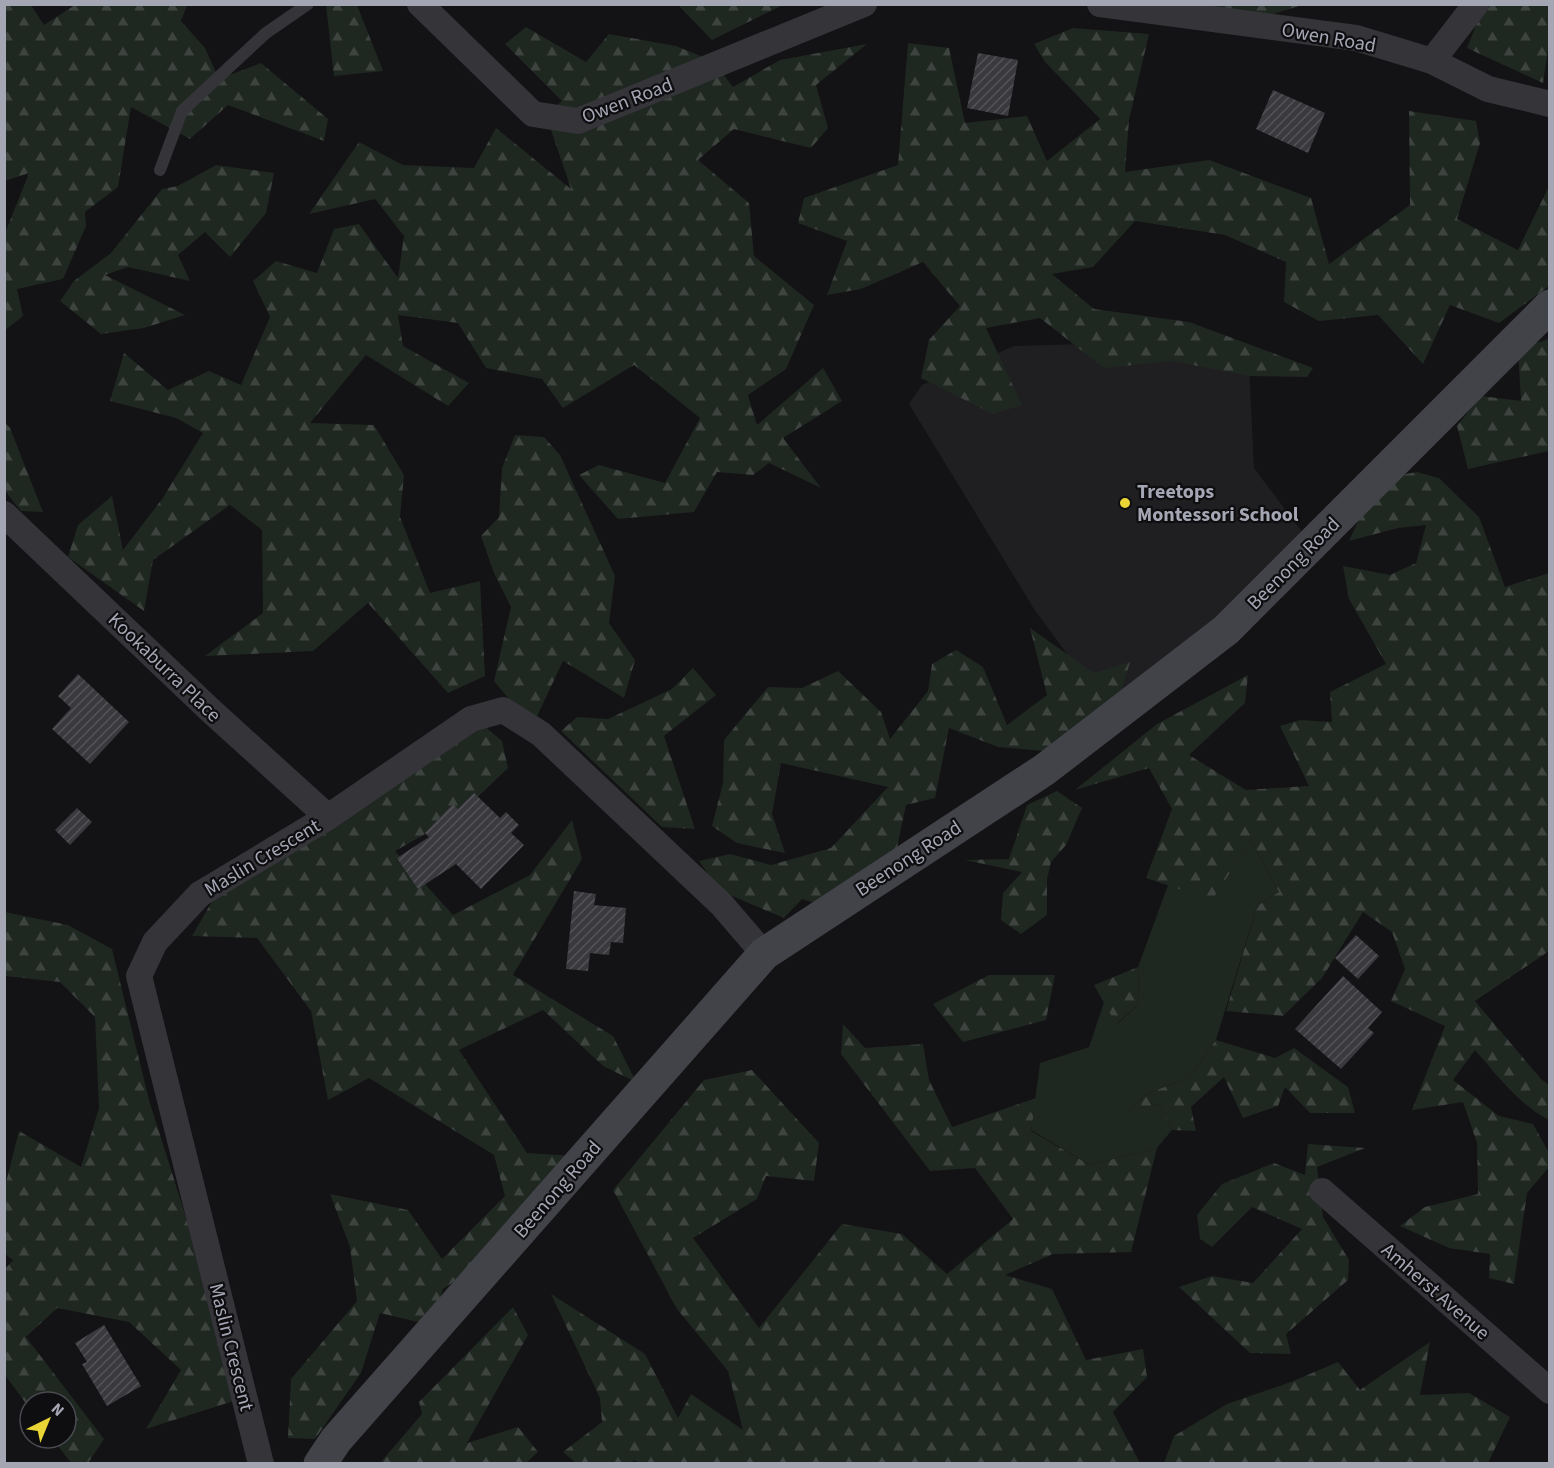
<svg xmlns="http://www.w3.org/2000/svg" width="1554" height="1468" font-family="'Source Sans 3',sans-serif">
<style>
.built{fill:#1f1f21}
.grass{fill:#1f2721}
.forest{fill:url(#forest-firs)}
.building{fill:url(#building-hatch)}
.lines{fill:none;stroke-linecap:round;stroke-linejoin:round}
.lane{stroke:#343439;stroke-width:12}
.street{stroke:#343439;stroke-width:26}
.secondary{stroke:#424249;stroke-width:33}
.poi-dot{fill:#e9d535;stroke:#0e0d0f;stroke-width:2}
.labels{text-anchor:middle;stroke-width:4.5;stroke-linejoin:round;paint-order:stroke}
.street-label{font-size:20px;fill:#a5a6b4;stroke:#0e0d0f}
.poi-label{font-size:20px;font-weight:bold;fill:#a5a6b4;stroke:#0e0d0f;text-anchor:start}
</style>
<defs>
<pattern id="forest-firs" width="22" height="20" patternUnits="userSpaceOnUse" patternTransform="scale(1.5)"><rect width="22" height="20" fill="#1f2721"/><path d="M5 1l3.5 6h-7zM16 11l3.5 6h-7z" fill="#3d433f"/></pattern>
<pattern id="building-hatch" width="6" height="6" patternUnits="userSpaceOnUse" patternTransform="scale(1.5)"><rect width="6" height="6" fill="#3a3a3e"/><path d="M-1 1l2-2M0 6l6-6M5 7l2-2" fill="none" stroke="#545458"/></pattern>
</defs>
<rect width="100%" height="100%" fill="#131214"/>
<polygon class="built" points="1084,344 1249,366 1254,468 1306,537 1226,622 1105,706 1034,609 909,404 922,385 1014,346"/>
<polygon class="grass" points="1251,841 1279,892 1257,906 1216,1040 1191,1076 1145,1095 1128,1111 1159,1104 1172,1130 1157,1148 1090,1165 1031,1130 1040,1063 1089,1047 1104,1002 1117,1024 1139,1004 1138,967 1168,885 1212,899"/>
<g class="forest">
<polygon points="5,5 31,5 44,25 75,5 187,5 181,21 205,48 219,79 261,63 328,119 324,141 228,105 190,139 131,107 118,187 85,212 86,226 63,279 17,289 23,316 4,331 5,233 29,173 5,181"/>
<polygon points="326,5 357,5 383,71 334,76"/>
<polygon points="678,5 783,5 712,40"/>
<polygon points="1175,5 1302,5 1257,19"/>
<polygon points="1484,5 1549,5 1549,43 1543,83 1467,48"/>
<polygon points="526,27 586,62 609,34 676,46 713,61 733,87 780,60 867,44 816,85 828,128 811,148 734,129 698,160 749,203 754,256 814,305 786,369 748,395 757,425 823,368 842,401 783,438 821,488 769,463 753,475 717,472 694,512 618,519 579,475 599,465 665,483 700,418 634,365 563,408 542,379 486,368 458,323 398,315 403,346 469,383 448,406 366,355 310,423 374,425 404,475 400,517 430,593 480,581 485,676 448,693 368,603 313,651 205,656 263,613 262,530 230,505 153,560 144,611 68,557 78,525 112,496 123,550 162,499 203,433 176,418 110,401 124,353 168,390 209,371 241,385 270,317 253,281 276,261 317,273 334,229 359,224 398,278 404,236 375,199 309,214 359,142 403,165 474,168 496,128 571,189 546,115 562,101 505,44"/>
<polygon points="1073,28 1149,34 1129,120 1125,172 1209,160 1311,198 1329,264 1410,205 1409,111 1476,121 1480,143 1457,219 1518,250 1549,186 1549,286 1499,323 1450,305 1423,364 1378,315 1319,321 1284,302 1286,262 1225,235 1135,221 1093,267 1052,274 1094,309 1189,322 1313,368 1307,377 1250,376 1172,361 1104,368 1040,318 986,328 1022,405 993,414 921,378 929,340 960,306 923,262 861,289 827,295 847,241 798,223 804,198 898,165 908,43 949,48 965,123 1027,116 1047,161 1100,119 1045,62 1034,44"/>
<polygon points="216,165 274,173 266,213 230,257 205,232 178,255 190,281 128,267 105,275 185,315 144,328 101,334 60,301 74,281 111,253 162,189 178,186"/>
<polygon points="1549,339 1549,451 1468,469 1457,426 1481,396 1521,401 1518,349"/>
<polygon points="4,422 10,428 43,512 21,511 5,491"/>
<polygon points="515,435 544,437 560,455 615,576 609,623 635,660 624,698 563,661 532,727 494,681 511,607 494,573 481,536 499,517 502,468"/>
<path d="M1417,472L1439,478L1479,517L1505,587L1549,573V951L1475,1001L1541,1079L1549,1085V1120C1519,1105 1497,1075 1475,1050L1453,1080L1499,1116L1533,1124L1549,1153V1167L1527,1193L1514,1284L1489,1278L1490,1254L1449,1248L1400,1226L1425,1207L1478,1194L1477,1143L1463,1102L1412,1110L1445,1026L1391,1001L1405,969L1392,932L1363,912L1322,978L1283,1016L1226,1011L1257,906L1279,892L1251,841L1212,900L1146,878L1172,809L1149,768L1075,790L1157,724L1248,675L1245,703L1189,755L1246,790L1309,786L1280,726L1300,720L1332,722L1330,692L1386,664L1349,599L1343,566L1390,575L1416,563L1426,525L1398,528L1349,541L1378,479Z"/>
<polygon points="1030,628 1094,673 1130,662 1115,712 1067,753 998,747 949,728 935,798 906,805 894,862 829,908 802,899 784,918 720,891 699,861 730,854 771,865 831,848 888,787 781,763 772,814 785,853 737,843 712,826 723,783 724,740 768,687 802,688 838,671 881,712 890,739 928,691 932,664 956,650 983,667 1007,725 1047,695"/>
<polygon points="693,668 716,695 664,736 695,829 662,827 561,731 577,717 608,719 672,689"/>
<polygon points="470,714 502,741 508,768 459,815 395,851 453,915 530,875 572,820 582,859 513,975 613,1036 636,1082 603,1066 543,1010 459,1050 527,1153 574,1156 474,1268 443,1289 431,1325 380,1313 361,1373 315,1439 288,1438 291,1379 357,1301 350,1247 330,1194 408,1210 442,1259 505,1196 494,1155 369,1078 328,1100 311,1011 257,938 192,936 233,865"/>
<polygon points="1057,791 1082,808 1066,845 1051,862 1047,879 1047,915 1021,934 1001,920 1003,893 1022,872 965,860 1009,859 1027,805"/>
<polygon points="5,912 68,925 112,949 149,1100 243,1398 146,1429 181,1370 129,1322 57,1308 26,1337 104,1439 88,1463 71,1463 52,1438 66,1438 66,1402 30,1402 30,1409 5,1375 5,1269 13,1260 5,1254 4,1190 19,1131 81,1167 99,1108 95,1017 60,982 5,976"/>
<polygon points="1138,967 1139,1004 1116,1024 1094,985"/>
<polygon points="989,975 1055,975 1046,1020 963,1042 933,1004"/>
<polygon points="843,1024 865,1048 923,1044 929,1080 952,1127 1036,1098 1031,1131 1090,1165 1157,1148 1131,1252 1053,1254 1005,1275 1052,1289 1086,1360 1143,1349 1147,1377 1113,1412 1140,1463 641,1464 634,1460 631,1463 576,1463 563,1452 602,1422 600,1398 551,1294 645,1354 678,1418 691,1394 743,1430 728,1371 677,1309 613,1190 704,1080 752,1070 819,1143 814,1181 766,1176 757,1199 693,1238 759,1328 842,1224 902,1234 947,1274 1013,1219 975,1168 930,1171 841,1054"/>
<polygon points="1216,1040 1275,1058 1294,1048 1348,1087 1355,1113 1310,1113 1285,1087 1278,1106 1243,1118 1224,1077 1191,1107 1196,1131 1172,1130 1159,1104 1127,1112 1145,1095 1191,1076"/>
<polygon points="1308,1144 1365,1148 1317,1167 1323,1217 1349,1260 1348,1280 1286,1334 1291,1354 1250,1353 1179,1287 1212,1276 1253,1283 1302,1229 1252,1207 1212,1247 1200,1239 1197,1215 1222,1184 1274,1163 1305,1175"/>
<polygon points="513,1307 528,1335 467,1443 518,1427 538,1452 526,1463 380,1463 422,1414 419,1402"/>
<polygon points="1430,1342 1420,1395 1469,1393 1510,1417 1488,1463 1164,1463 1174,1436 1227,1404 1291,1382 1338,1362 1360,1390"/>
</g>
<g class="building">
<polygon points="978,53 1018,60 1008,116 967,108"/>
<polygon points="1273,90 1325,113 1308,153 1256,129"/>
<polygon points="78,674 129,722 90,764 52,729 71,708 58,696"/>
<polygon points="474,793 500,818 506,812 519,825 511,833 524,845 481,889 456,864 418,889 397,858 429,837 425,833 453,804 458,809"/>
<polygon points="77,808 92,822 70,845 55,830"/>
<polygon points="574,891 596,894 594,905 626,908 623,943 611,942 609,955 590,953 588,971 566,969"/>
<polygon points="1356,935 1379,956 1358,979 1335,958"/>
<polygon points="1343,976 1382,1012 1368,1028 1374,1033 1341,1069 1295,1029"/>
<polygon points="104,1325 141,1386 107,1406 82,1364 87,1362 75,1343"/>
</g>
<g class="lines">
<polyline class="lane" points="160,170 182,111 266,33 308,4"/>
<g class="street">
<polyline points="420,4 533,114 578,121 864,4"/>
<polyline points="1100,4 1356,38 1432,61 1488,89 1550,104"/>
<polyline points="1432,61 1476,4"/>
<polyline points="4,514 210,710 328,817"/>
<polyline points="1322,1191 1550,1391"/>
<polyline points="261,1464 139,976 155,942 200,894 328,817 471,719 503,710 541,734 722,905 764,954"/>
</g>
<polyline class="secondary" points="320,1464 336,1440 764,954 1044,770 1226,630 1550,306"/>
</g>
<circle class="poi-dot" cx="1125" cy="503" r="6"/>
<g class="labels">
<g class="street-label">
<text transform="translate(1329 37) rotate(10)" y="7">Owen Road</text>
<text transform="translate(627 100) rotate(-21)" y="7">Owen Road</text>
<text transform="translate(1293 563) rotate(-45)" y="7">Beenong Road</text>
<text transform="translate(165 667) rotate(44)" y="7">Kookaburra Place</text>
<text transform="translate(262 857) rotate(-31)" y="7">Maslin Crescent</text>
<text transform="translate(908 858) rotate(-33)" y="7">Beenong Road</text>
<text transform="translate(557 1189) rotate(-49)" y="7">Beenong Road</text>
<text transform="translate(1436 1291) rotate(41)" y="7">Amherst Avenue</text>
<text transform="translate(232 1347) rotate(76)" y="7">Maslin Crescent</text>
</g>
<g class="poi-label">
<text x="1137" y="498">Treetops<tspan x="1137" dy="23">Montessori School</tspan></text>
</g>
</g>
<rect width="1554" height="1468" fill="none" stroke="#a5a6b4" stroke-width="12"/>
<g transform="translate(48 1420) rotate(43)"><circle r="28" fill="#0e0d0f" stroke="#4a4a51" stroke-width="1.5"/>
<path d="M0-4.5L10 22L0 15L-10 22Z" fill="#e9d535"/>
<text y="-9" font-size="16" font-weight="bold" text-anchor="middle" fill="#a5a6b4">N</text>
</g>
</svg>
